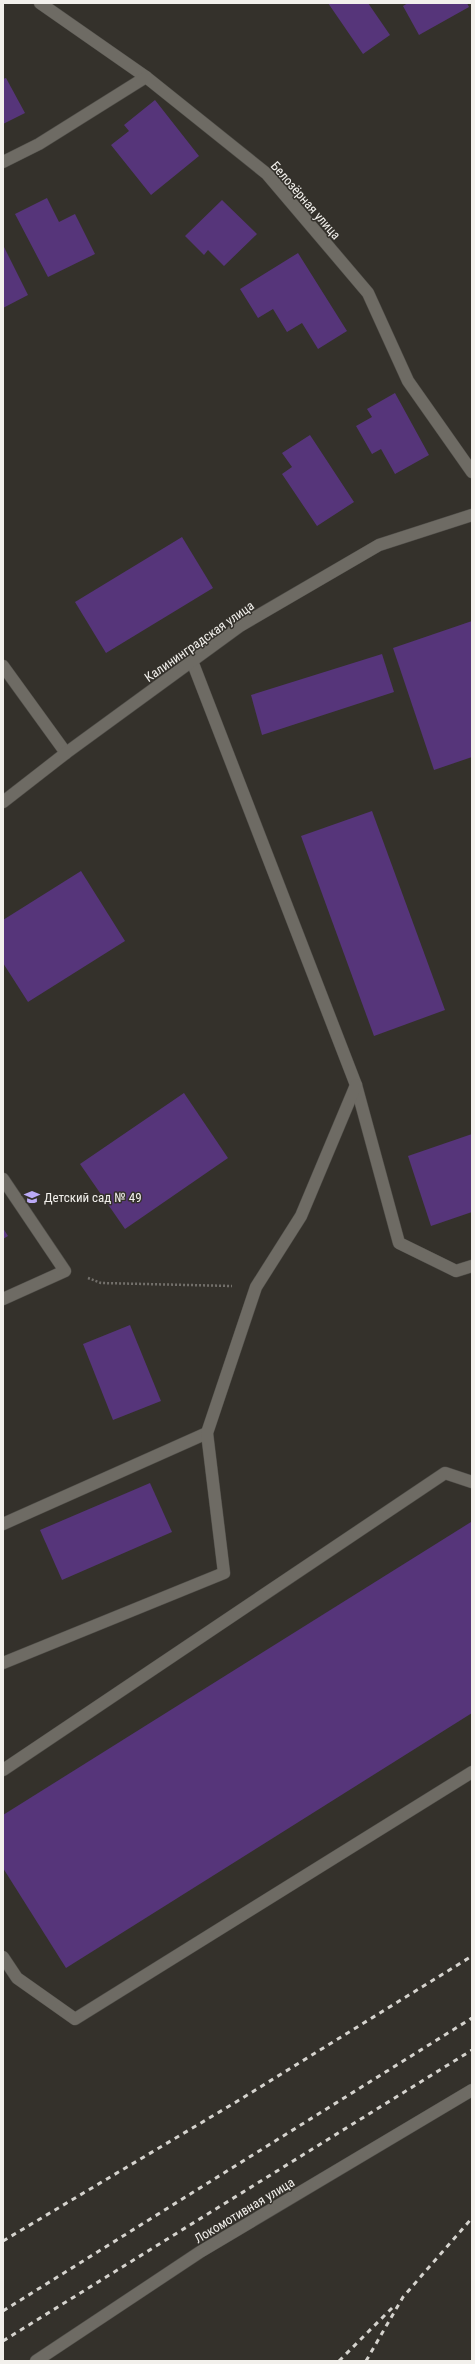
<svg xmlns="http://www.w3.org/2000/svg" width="475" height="2364" font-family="'Roboto Condensed',sans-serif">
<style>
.building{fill:#56357a}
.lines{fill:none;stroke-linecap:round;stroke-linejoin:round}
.minor-casing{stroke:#4f4d48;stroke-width:13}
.path{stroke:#73706b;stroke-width:2.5;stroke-dasharray:2 2;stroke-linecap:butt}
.minor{stroke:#6e6b64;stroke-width:12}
.rail{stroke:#d5d3ce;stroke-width:3;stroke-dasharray:5 5;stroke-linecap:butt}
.labels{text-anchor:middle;stroke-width:3;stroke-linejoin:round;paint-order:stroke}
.street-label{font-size:13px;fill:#f2f0ec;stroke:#34312b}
.poi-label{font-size:13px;fill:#f2f0ec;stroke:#34312b;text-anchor:start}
</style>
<rect width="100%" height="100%" fill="#34312b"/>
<g class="building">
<polygon points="328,3 368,3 390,35 363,54"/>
<polygon points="408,3 467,3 469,7 419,35 403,6"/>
<polygon points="6,78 25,113 3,124 3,79"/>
<polygon points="155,100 199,156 151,195 111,145 129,131 124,125"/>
<polygon points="47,198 59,222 75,214 95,254 48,277 15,214"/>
<polygon points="222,200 257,234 224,266 208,250 204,255 185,236"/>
<polygon points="3,245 28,295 3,308"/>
<polygon points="298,253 347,331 318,349 302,323 287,332 273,309 258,318 240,289"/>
<polygon points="395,393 429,455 395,474 381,449 372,454 356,426 372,417 367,409"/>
<polygon points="310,435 354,502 317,526 282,474 292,467 282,453"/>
<polygon points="182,537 213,588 106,653 75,602"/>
<polygon points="472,621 472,757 434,770 393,648"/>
<polygon points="382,654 394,692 262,735 251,695"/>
<polygon points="372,811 445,1010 374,1036 301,836"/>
<polygon points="81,871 125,941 28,1002 3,963 3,920"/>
<polygon points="184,1093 228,1158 125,1229 80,1164"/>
<polygon points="472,1134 472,1212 431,1226 408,1156"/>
<polygon points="3,1228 8,1236 3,1239"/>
<polygon points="130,1325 161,1401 113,1420 83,1344"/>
<polygon points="150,1483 172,1532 62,1580 40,1530"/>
<polygon points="471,1522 472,1713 66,1968 3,1868 3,1815"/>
</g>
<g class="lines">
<defs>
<g id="minor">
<polyline points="40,3 146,77"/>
<polyline points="3,162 39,144 146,77 267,174 368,293 408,381 472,472"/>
<polyline points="192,661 356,1085 399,1243 456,1271 472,1266"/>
<polyline points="3,666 66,753"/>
<polyline points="3,802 66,753 240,626 379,545 472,515"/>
<polyline points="3,1179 65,1271 3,1299"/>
<polyline points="3,1524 207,1433"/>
<polyline points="3,1663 224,1573 207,1433 256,1287 301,1216 356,1085"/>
<polyline points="3,1770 445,1473 472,1482"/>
<polyline points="3,1957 17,1978 75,2019 472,1772"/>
<polyline points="36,2361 200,2252 472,2090"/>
</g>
</defs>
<use href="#minor" class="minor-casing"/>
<polyline class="path" points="88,1278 101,1283 232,1286"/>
<use href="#minor" class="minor"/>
<g class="rail">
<polyline points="3,2241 236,2102 472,1956"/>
<polyline points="3,2311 472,2018"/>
<polyline points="3,2341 472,2050"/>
<polyline points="339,2361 394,2306"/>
<polyline points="366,2361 403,2297 472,2218"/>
</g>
</g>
<defs>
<symbol id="school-bare" viewBox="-9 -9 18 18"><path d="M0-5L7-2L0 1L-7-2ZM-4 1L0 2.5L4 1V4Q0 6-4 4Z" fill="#bbaaf6" stroke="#34312b" stroke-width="2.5" paint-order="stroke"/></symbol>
</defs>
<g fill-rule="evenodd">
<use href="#school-bare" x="21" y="1186" width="22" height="22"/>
</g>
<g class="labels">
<g class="street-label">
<text transform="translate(306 200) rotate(49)" y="5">Белозёрная улица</text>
<text transform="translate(199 641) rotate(-35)" y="5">Калининградская улица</text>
<text transform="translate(244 2210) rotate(-31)" y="5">Локомотивная улица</text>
</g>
<g class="poi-label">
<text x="44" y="1202">Детский сад № 49</text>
</g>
</g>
<rect width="475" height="2364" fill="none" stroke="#f2f0ec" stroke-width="8"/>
</svg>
